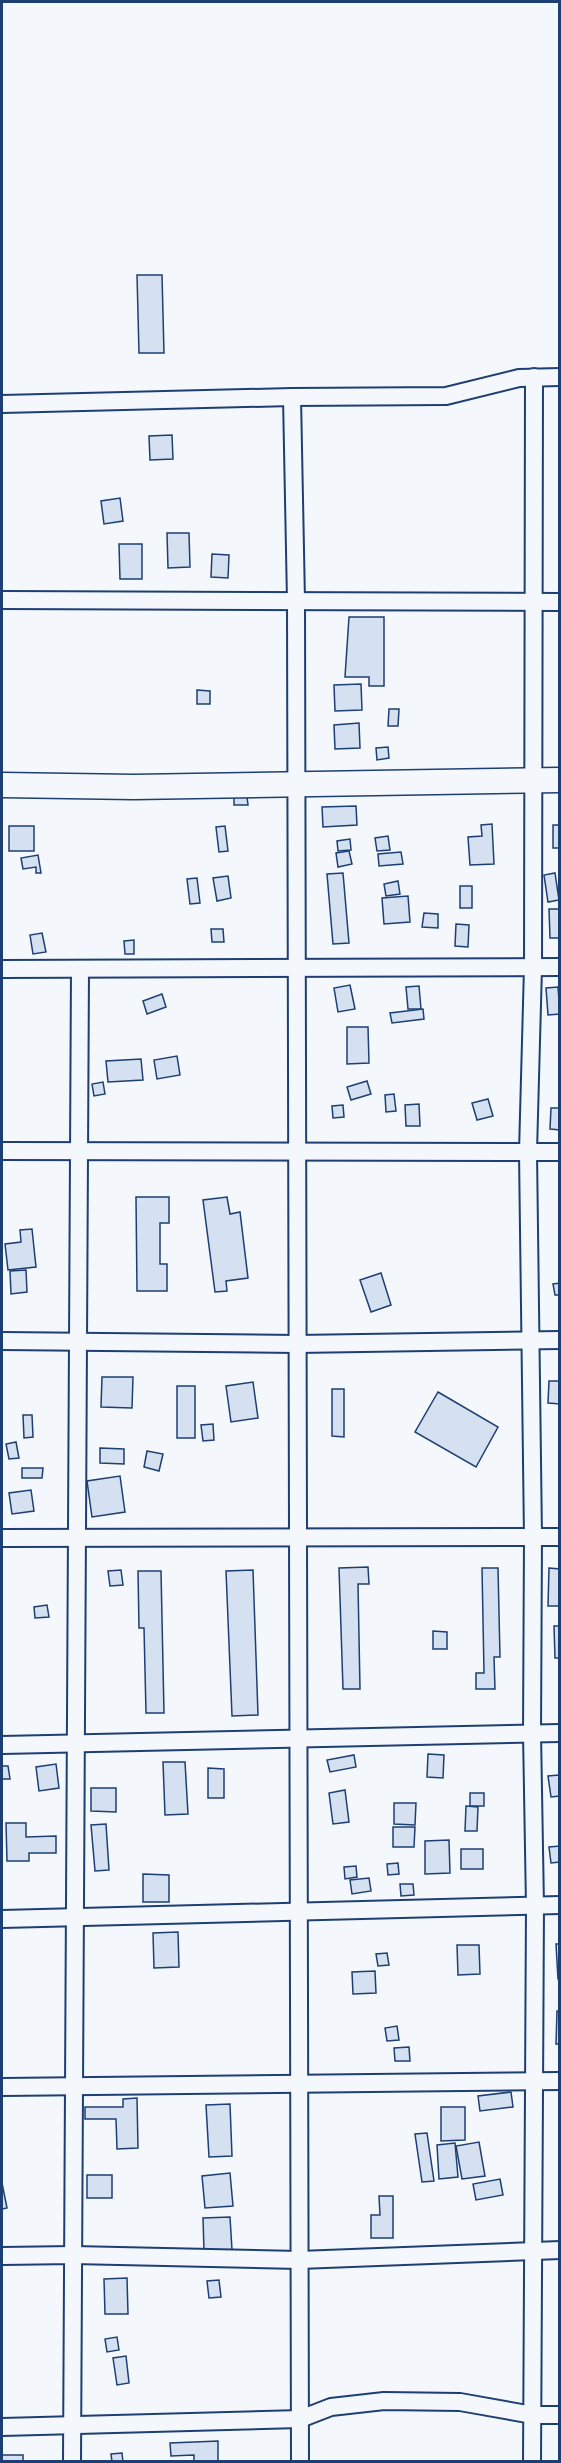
<svg xmlns="http://www.w3.org/2000/svg" width="561" height="2463" font-family="Signika,sans-serif">
<style>
.building{fill:#d5e0f0;stroke:#1d3f73;stroke-width:1.5}
.lines{fill:none;stroke-linecap:round;stroke-linejoin:round}
.minor-casing{stroke:#1d3f73;stroke-width:20}
.secondary-casing{stroke:#1d3f73;stroke-width:27}
.minor{stroke:#f4f7fb;stroke-width:16}
.secondary{stroke:#f4f7fb;stroke-width:24}
</style>
<rect width="100%" height="100%" fill="#f4f7fb"/>
<g class="building">
<polygon points="137,275 162,275 164,353 139,353"/>
<polygon points="172,435 173,459 150,460 149,436"/>
<polygon points="120,498 123,521 104,524 101,501"/>
<polygon points="167,533 189,533 190,567 168,568"/>
<polygon points="119,544 142,544 142,579 120,579"/>
<polygon points="212,554 229,555 228,578 211,577"/>
<polygon points="349,617 384,617 384,686 369,686 369,677 345,677"/>
<polygon points="361,684 362,710 335,711 334,685"/>
<polygon points="197,690 210,691 210,704 197,704"/>
<polygon points="389,709 399,709 398,726 388,726"/>
<polygon points="359,723 360,748 335,749 334,725"/>
<polygon points="388,747 389,758 377,760 376,748"/>
<polygon points="234,797 247,797 248,805 234,805"/>
<polygon points="356,806 357,825 323,827 322,807"/>
<polygon points="492,824 494,864 470,865 468,837 482,836 481,825"/>
<rect x="553" y="825" width="7" height="23"/>
<rect x="9" y="826" width="25" height="25"/>
<polygon points="225,826 228,851 219,852 216,827"/>
<polygon points="388,836 390,850 377,851 375,838"/>
<polygon points="350,839 351,850 338,851 337,841"/>
<polygon points="349,851 352,864 338,867 336,853"/>
<polygon points="401,852 403,864 379,866 378,854"/>
<polygon points="38,855 41,873 36,873 36,867 23,869 21,858"/>
<polygon points="343,873 349,943 333,944 327,874"/>
<polygon points="555,873 559,900 548,902 544,875"/>
<polygon points="228,876 231,898 217,901 213,878"/>
<polygon points="197,878 200,903 190,904 187,879"/>
<polygon points="398,881 400,894 386,896 384,884"/>
<rect x="460" y="886" width="12" height="22"/>
<polygon points="408,896 410,922 384,924 382,898"/>
<polygon points="549,909 560,909 560,938 550,938"/>
<polygon points="424,913 438,914 438,928 422,927"/>
<polygon points="456,924 469,925 468,947 455,946"/>
<polygon points="211,929 223,929 224,942 212,942"/>
<polygon points="42,933 46,952 33,954 30,935"/>
<polygon points="134,940 134,954 125,954 124,941"/>
<polygon points="350,985 355,1009 338,1012 334,988"/>
<polygon points="419,986 421,1009 408,1009 406,987"/>
<polygon points="558,987 560,1014 548,1015 546,988"/>
<polygon points="162,994 166,1007 147,1014 143,1001"/>
<polygon points="423,1009 424,1019 392,1023 390,1013"/>
<polygon points="347,1027 368,1027 369,1063 347,1064"/>
<polygon points="177,1056 180,1075 157,1079 154,1060"/>
<polygon points="141,1059 143,1080 108,1082 106,1061"/>
<polygon points="367,1081 371,1094 351,1100 347,1087"/>
<polygon points="103,1082 105,1094 94,1096 92,1084"/>
<polygon points="394,1094 396,1111 386,1112 385,1095"/>
<polygon points="488,1099 493,1116 477,1120 472,1103"/>
<polygon points="419,1104 420,1126 406,1126 405,1105"/>
<polygon points="343,1105 344,1117 333,1118 332,1106"/>
<polygon points="551,1108 560,1108 560,1130 550,1129"/>
<polygon points="136,1197 169,1197 169,1223 160,1223 160,1264 167,1264 167,1291 137,1291"/>
<polygon points="227,1197 230,1214 240,1212 248,1278 226,1281 227,1291 215,1292 203,1200"/>
<polygon points="32,1229 36,1267 8,1270 5,1244 21,1242 20,1230"/>
<polygon points="26,1270 27,1292 11,1294 10,1271"/>
<polygon points="381,1273 391,1305 371,1312 360,1280"/>
<polygon points="560,1283 560,1295 555,1295 553,1284"/>
<polygon points="102,1377 133,1377 132,1408 101,1407"/>
<polygon points="549,1381 560,1381 560,1404 548,1403"/>
<polygon points="253,1382 258,1418 231,1422 226,1386"/>
<rect x="177" y="1386" width="18" height="52"/>
<polygon points="332,1389 344,1389 344,1437 332,1436"/>
<polygon points="438,1392 498,1427 476,1467 415,1432"/>
<polygon points="23,1415 32,1415 33,1437 24,1438"/>
<polygon points="213,1424 214,1440 203,1441 201,1425"/>
<polygon points="16,1442 19,1458 9,1459 6,1444"/>
<polygon points="100,1448 124,1449 124,1464 100,1463"/>
<polygon points="147,1451 163,1454 159,1471 144,1467"/>
<polygon points="22,1468 43,1468 42,1478 22,1478"/>
<polygon points="120,1476 125,1512 92,1517 87,1481"/>
<polygon points="31,1490 34,1511 12,1514 9,1493"/>
<polygon points="368,1567 369,1584 358,1584 360,1689 343,1689 339,1568"/>
<polygon points="482,1568 498,1568 500,1657 494,1657 495,1689 476,1689 476,1673 484,1673"/>
<polygon points="549,1568 560,1569 560,1606 548,1606"/>
<polygon points="121,1570 123,1585 110,1586 108,1571"/>
<polygon points="253,1570 258,1715 232,1716 226,1571"/>
<polygon points="138,1571 161,1571 164,1713 146,1713 144,1628 139,1628"/>
<polygon points="47,1605 49,1617 35,1618 34,1607"/>
<polygon points="554,1626 560,1626 560,1658 555,1658"/>
<polygon points="433,1631 447,1632 447,1649 433,1649"/>
<polygon points="428,1754 444,1755 443,1778 427,1777"/>
<polygon points="354,1755 356,1767 330,1772 327,1760"/>
<polygon points="163,1762 185,1762 188,1814 165,1815"/>
<polygon points="56,1764 59,1788 39,1791 36,1767"/>
<polygon points="2,1766 8,1766 10,1779 2,1779"/>
<polygon points="208,1768 224,1769 224,1798 208,1798"/>
<polygon points="559,1775 560,1796 551,1797 548,1776"/>
<polygon points="91,1788 116,1788 116,1812 91,1811"/>
<polygon points="345,1790 349,1822 333,1824 329,1793"/>
<rect x="470" y="1793" width="14" height="13"/>
<polygon points="394,1803 416,1803 415,1825 394,1824"/>
<polygon points="466,1806 478,1807 477,1831 465,1831"/>
<polygon points="6,1823 26,1823 26,1837 56,1836 56,1853 29,1853 29,1861 7,1861"/>
<polygon points="106,1824 109,1870 95,1871 91,1825"/>
<polygon points="393,1827 415,1827 414,1847 393,1847"/>
<polygon points="449,1840 450,1873 425,1874 425,1841"/>
<polygon points="560,1846 560,1862 551,1863 549,1847"/>
<rect x="461" y="1849" width="22" height="20"/>
<polygon points="398,1863 399,1874 388,1875 387,1864"/>
<polygon points="356,1866 357,1877 345,1879 344,1867"/>
<polygon points="143,1874 169,1875 169,1902 143,1902"/>
<polygon points="369,1878 371,1891 352,1894 350,1880"/>
<polygon points="400,1884 413,1884 414,1895 401,1896"/>
<polygon points="178,1932 179,1967 154,1968 153,1933"/>
<polygon points="556,1944 560,1944 560,1979 558,1979"/>
<polygon points="457,1945 479,1945 480,1974 458,1975"/>
<polygon points="387,1953 389,1965 378,1966 376,1954"/>
<polygon points="375,1971 376,1993 353,1994 352,1972"/>
<polygon points="557,2011 560,2011 560,2044 556,2044"/>
<polygon points="397,2026 399,2040 387,2041 385,2028"/>
<polygon points="409,2047 410,2061 395,2061 394,2048"/>
<polygon points="511,2092 513,2107 480,2111 478,2096"/>
<polygon points="137,2098 138,2148 117,2149 116,2119 85,2119 85,2107 123,2107 123,2099"/>
<polygon points="230,2104 232,2156 209,2157 206,2105"/>
<polygon points="441,2107 465,2107 465,2140 441,2141"/>
<polygon points="427,2133 434,2181 422,2182 415,2134"/>
<polygon points="479,2142 485,2176 462,2179 456,2146"/>
<polygon points="455,2143 458,2177 439,2179 437,2145"/>
<polygon points="230,2173 233,2206 205,2208 202,2176"/>
<rect x="87" y="2175" width="25" height="23"/>
<polygon points="500,2179 503,2195 476,2200 473,2184"/>
<polygon points="2,2183 7,2208 2,2209"/>
<polygon points="379,2196 393,2196 393,2238 371,2238 371,2215 380,2215"/>
<polygon points="230,2217 232,2250 204,2251 203,2218"/>
<polygon points="127,2278 128,2314 105,2314 104,2279"/>
<polygon points="219,2280 221,2297 209,2298 207,2281"/>
<polygon points="117,2337 119,2350 107,2352 105,2339"/>
<polygon points="126,2356 129,2383 117,2385 113,2358"/>
<polygon points="218,2441 218,2462 194,2462 194,2455 171,2456 170,2443"/>
<polygon points="122,2453 123,2462 112,2462 111,2454"/>
<rect x="2" y="2455" width="21" height="7"/>
</g>
<g class="lines">
<defs>
<g id="minor">
<polyline points="292,397 296,601 300,2462"/>
<polyline points="2,404 292,397 446,396 519,378 560,377"/>
<polyline points="2,600 560,602"/>
<polyline points="2,969 560,967"/>
<polyline points="2,1151 560,1152"/>
<polyline points="2,1341 297,1344 560,1340"/>
<polyline points="2,1538 560,1537"/>
<polyline points="2,1745 560,1733"/>
<polyline points="2,1919 560,1905"/>
<polyline points="2,2087 560,2081"/>
<polyline points="2,2256 73,2255 299,2260 560,2250"/>
<polyline points="2,2427 300,2419 331,2407 384,2401 460,2402 533,2415 560,2415"/>
<polyline points="72,2462 80,969"/>
<polyline points="532,2462 535,1906 532,1733 533,1537 528,1152 533,967 534,377"/>
</g>
<polyline id="secondary" points="2,785 134,787 560,780"/>
</defs>
<use href="#minor" class="minor-casing"/>
<use href="#secondary" class="secondary-casing"/>
<use href="#minor" class="minor"/>
<use href="#secondary" class="secondary"/>
</g>
<rect width="561" height="2463" fill="none" stroke="#1d3f73" stroke-width="6"/>
</svg>
